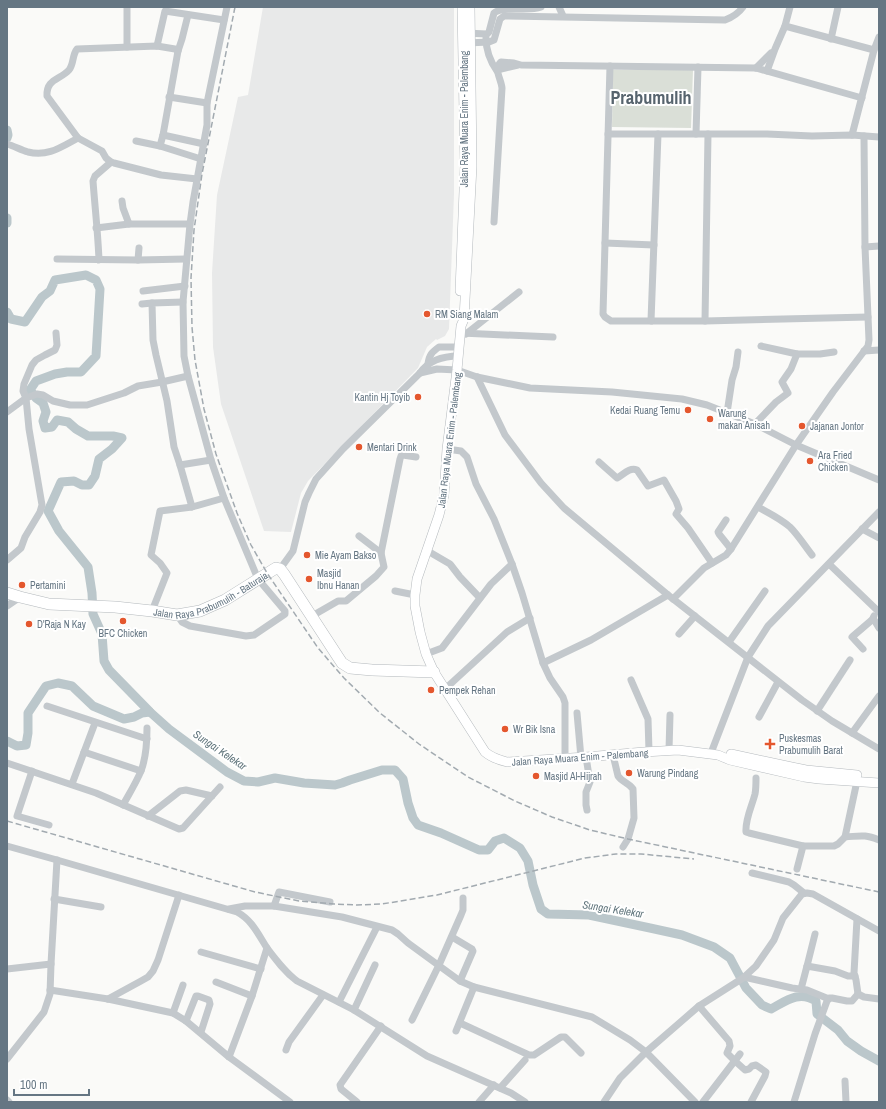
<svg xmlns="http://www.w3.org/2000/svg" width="886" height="1109" font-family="'Archivo Narrow',sans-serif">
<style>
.built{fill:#e8e9e9}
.green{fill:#dadfd7}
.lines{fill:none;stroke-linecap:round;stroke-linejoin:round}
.river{stroke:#bbc7cb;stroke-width:9}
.major-casing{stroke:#b5babe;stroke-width:10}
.highway-casing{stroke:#b4b9bd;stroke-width:12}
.minor{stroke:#c3c8cc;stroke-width:7}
.major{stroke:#fff;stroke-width:9}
.highway{stroke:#fff;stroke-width:11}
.rail{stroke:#a2aab0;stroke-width:1.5;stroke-dasharray:6 3;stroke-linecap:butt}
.poi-dot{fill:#e4572e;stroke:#fff;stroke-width:1.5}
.labels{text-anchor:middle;stroke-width:4;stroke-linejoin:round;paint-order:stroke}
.street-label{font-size:10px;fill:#657683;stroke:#fff}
.poi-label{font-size:10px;fill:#657683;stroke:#fff;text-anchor:start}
.water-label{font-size:11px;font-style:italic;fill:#60757c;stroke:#fff}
.town-label{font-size:18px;font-weight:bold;fill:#57646e;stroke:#fff}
</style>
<rect width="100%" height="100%" fill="#fafaf8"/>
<polygon class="built" points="263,7 454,7 454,194 449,329 445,336 437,340 436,339 427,347 418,368 308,481 301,493 291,532 264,531 221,404 213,347 212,273 217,195 238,97 248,95"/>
<polygon class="green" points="613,70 693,70 691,128 612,127"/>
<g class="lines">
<g class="river">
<polyline points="7,130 8,135 7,138"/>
<polyline points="7,218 7,223"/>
<path d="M7,312L11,319L25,322L42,297L50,291L55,280L86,275L96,280L100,289L96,356L81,372H67L55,374L36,381L30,390L36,398L43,403L46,412L43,421L45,428L52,427L57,420L68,422L76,429L88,436H113L122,438L112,449L99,459L95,476L89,485H82L74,481L61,482L48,511L59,531L88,567L92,593L93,614L102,634L104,661L109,670L150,712L169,729L227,772L244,781L258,782L275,778L304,783L335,785L342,783L350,780L382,770H395L403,779L408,803L413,818L418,825L441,833L479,850H488L495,841L504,838L520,848L528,861L533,885L541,909L548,914L589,915L650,928L682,935L714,947L730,958L746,988L762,1005L771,1009C786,1001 799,990 816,1001L817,1014L838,1030L847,1041L861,1051L879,1061"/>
<polyline points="7,741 17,746 26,745 28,733 28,713 46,686 58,683 72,686 93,706 124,719 134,717 142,713 150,712"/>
</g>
<defs>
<g id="major">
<path d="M470,7L472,166L464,319L461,326L457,370L447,449L444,495L439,515L417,579L415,595V606L420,632L426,654L434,672L485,752C492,758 499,760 507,762L586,757L644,752L678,750L718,755L730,760L804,777L819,779L879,783"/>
<polyline points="460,291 465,166 462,7"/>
<polyline points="731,754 806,770 857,775"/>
</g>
<g id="highway">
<path id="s1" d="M7,593L20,597L49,604L115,607L152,611L177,615L200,611L225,600L276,568L280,569L284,574L338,657L342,663L350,668L372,670L434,672"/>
</g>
</defs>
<use href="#major" class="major-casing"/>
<use href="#highway" class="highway-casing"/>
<g class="minor">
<polyline points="127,7 127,47"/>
<polyline points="559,7 563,16"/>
<polyline points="785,26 874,50"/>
<path d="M465,33L487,34L489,32L494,13C503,5 528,12 541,7"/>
<path d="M486,38C486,51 490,61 497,71"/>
<polyline points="831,39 838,7"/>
<path d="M467,43L489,42L494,40L500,19L504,16L725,20C733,17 738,14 743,7"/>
<polyline points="157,46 165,11 224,20"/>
<polyline points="610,66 603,314 605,317 611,321 705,321 868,317"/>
<polyline points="756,68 771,53"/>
<polyline points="497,70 518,65"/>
<polyline points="767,71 775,49 785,26 790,7"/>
<polyline points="169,97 207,103"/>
<polyline points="608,134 767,134 812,136 852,135 879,137"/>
<polyline points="696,134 698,67"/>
<polyline points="163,135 204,144"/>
<polyline points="852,135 874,50 879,37"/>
<polyline points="136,141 160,146 201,159"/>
<path d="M7,144C14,146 21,150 28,152C48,157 61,147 78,138"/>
<polyline points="160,146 163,135 178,51 182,39 188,15"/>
<path d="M111,162L106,158L102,151L78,138L47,96C46,79 60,80 69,70C74,64 72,55 77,49L157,46L175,49L178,51"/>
<polyline points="122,201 123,208 129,224"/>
<path d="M494,222L502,88C501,78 493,69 501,62L514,63L521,65L756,68L862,98"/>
<polyline points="96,228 129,224 190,224"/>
<polyline points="605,243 654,245"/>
<polyline points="865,247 879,246"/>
<polyline points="57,259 138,260 186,259"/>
<path d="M99,260C98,234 95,208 93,181L95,176L110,163L111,162L114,163L161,175L197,179"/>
<polyline points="138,260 139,248"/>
<polyline points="143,291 185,286"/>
<polyline points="183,302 152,303 153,340 156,355 167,401 174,447 180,465 192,507"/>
<polyline points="142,304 152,303"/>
<polyline points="651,321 658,134"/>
<polyline points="705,321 708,134"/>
<polyline points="461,333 553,337"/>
<polyline points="466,334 519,292"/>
<polyline points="864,351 879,350"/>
<polyline points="797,354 820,354 834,352"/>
<path d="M428,364C429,355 432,352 439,347H459"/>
<polyline points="420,373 437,369 457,370 477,377 530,388 612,392 682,399 707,405 755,424 796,445 879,480"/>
<polyline points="477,377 505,435 541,483 564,508 668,595 802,700 832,721 879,749"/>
<polyline points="7,412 26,398 37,394 43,395 53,401 70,405 87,405 124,393 138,386 162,382 188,376"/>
<polyline points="727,413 732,380 736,367 738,352"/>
<polyline points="755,424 776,402 788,393 782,382 791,369 797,354 761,346"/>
<polyline points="447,449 461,451 467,457 476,484 494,519 512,564 522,593 543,663 550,678 563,697 565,703 565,759"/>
<path d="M599,462L617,478C623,475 629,467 637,470L648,486L664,480L676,501L679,509L676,514L688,528L712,563"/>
<polyline points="180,465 211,460"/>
<path d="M758,507C769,513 781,519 790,527C798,535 805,546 812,555"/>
<polyline points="726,520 718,532 719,534 731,549"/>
<polyline points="862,529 879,538"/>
<polyline points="359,536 381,553"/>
<polyline points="426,550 450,564 460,577 480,598"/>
<polyline points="7,560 21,548 25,537 40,512 42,505 29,429 26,398 23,391 24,384 32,365 36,360 45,355 55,350 57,345 56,333"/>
<polyline points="829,564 879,612"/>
<path d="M280,569L293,551L305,502L309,493L316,479L343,449L420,373C429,360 443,356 459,356"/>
<polyline points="395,591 415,595"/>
<polyline points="673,599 704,568 726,555 731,549 796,445 833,392 868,346 869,340 865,247 864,136"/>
<polyline points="7,606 20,597"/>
<polyline points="152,611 167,573 160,563 151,555 160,511 192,507 224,498"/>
<polyline points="177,615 182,622 190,626 246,636 254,635 285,614 285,611 258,579 224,498 211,460 188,376 184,356 183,302 190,224 193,202 207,125 207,103 227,7"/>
<polyline points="312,616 338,601 346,601 376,576 384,567 381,553 400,459 401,456 403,455 416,457"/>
<polyline points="874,616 873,618 879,628"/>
<polyline points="679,634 695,616"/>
<polyline points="729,642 765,591"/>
<polyline points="863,649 852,637 873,619"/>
<polyline points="426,654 442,648 491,584 512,564"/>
<polyline points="543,663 591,640 668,595"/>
<polyline points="631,680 648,719 649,751"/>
<polyline points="445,689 507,632 530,618"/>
<polyline points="47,706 147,739"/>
<polyline points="817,711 850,660"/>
<polyline points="577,713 581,758"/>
<polyline points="759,717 778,682"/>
<polyline points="852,733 879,696"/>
<polyline points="669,750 670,715"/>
<polyline points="84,752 141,771"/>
<polyline points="711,753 748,657 768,626 879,512"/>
<path d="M613,755L618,776C622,782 629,783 633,789L634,818L628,839L623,847"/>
<polyline points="586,757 590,782 586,792 586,805 587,810"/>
<polyline points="7,763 96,793 179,829 183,828 220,787"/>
<polyline points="32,771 17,816 49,825"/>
<path d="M756,778C756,783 756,789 755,794C752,806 745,819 746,832L749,833L803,846"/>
<polyline points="72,784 95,723"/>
<path d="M123,805C129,794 136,783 141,771C146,758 147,742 147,728"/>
<polyline points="148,816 180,791 186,790 212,796"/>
<polyline points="845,837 857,781 856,778"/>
<path d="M7,846L57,860L237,912C252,920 258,934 267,948C276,960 285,972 297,981L354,1010L427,1056L511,1093L525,1102"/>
<path d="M797,869L803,846H834L838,844L845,837C861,836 864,834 879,840"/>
<polyline points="752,873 789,882 794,885 804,893"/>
<polyline points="54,899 101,907"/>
<polyline points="274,906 279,892 330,902"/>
<polyline points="229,909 245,906 274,906 342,917 392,930 398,934 408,943 460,981 474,987 592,1017 630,1040 646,1052 695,1102"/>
<polyline points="857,919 854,973 856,980 858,994"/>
<polyline points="452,937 472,949 473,951 460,981"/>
<polyline points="201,952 261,969"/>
<polyline points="807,966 815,934"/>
<polyline points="7,969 51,964"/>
<polyline points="744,977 792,988 807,990 829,999"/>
<polyline points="216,982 252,996"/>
<polyline points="801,989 807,966 835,971 848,976 855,976"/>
<polyline points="50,990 108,999 173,1013 186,1021 229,1057 290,1102"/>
<polyline points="858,994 864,997 879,999"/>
<polyline points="108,999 141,981 148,977 153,971 158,960 179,895"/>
<polyline points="339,1002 377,927"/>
<polyline points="699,1006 729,1041 730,1046 727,1053 735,1061 745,1070 749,1069 752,1066 756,1065 766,1072 765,1076 751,1102"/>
<polyline points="354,1010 375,965"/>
<polyline points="173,1013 183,985"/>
<polyline points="412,1020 439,965 461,915 463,910 463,898"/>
<polyline points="186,1021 196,996 198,996 209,1000 210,1004 201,1032"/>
<polyline points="460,1023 529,1055 534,1055 561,1037 565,1037 581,1053"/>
<polyline points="456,1031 474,987"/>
<polyline points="286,1050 289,1042 323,995"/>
<polyline points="229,1057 252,996 267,948"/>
<polyline points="7,1059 44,1012 50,994 51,964 57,860"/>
<polyline points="845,1081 846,1102"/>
<polyline points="500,1088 525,1060"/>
<polyline points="7,1100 9,1102"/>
<polyline points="357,1102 341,1089 340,1085 381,1026"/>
<polyline points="479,1102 494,1085"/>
<polyline points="604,1102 620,1078 646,1052 699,1006 743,978 756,966 774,940 783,918 802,894 807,893 813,894 879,931"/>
<polyline points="703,1102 740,1054"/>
<polyline points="794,1102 815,1034 827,1001 829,998 832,998 847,1001 852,1001 858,994"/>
</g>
<use href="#major" class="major"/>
<use href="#highway" class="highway"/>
<g class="rail">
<polyline points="235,7 202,174 194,230 191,278 192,327 195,360 204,409 216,454 237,513 251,545 267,573 318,648 344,678 380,713 419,744 468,777 515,801 552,817 590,830 628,839 879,892"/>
<polyline points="7,821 255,892 299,901 334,904 357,905 382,904 437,895 585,858 616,854 641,854 694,859"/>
</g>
</g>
<g class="poi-dot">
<circle cx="427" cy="314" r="4"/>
<circle cx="418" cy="397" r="4"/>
<circle cx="688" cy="410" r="4"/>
<circle cx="710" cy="419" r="4"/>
<circle cx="802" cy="426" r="4"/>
<circle cx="359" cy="447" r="4"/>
<circle cx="810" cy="461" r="4"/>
<circle cx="307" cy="555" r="4"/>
<circle cx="309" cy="579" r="4"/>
<circle cx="22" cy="585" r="4"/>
<circle cx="123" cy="621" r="4"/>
<circle cx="29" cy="624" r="4"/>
<circle cx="431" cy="690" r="4"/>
<circle cx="505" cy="729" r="4"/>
<path d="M768 738h4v4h4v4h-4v4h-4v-4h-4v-4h4z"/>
<circle cx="629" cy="773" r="4"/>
<circle cx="536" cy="776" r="4"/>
</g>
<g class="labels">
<g class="street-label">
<text transform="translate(464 119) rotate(-90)" y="4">Jalan Raya Muara Enim - Palembang</text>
<text transform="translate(449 440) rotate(-83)" y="4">Jalan Raya Muara Enim - Palembang</text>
<text dy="4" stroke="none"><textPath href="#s1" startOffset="210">Jalan Raya Prabumulih - Baturaja</textPath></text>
<text transform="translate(580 757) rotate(-4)" y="4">Jalan Raya Muara Enim - Palembang</text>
</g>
<g class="poi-label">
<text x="435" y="318">RM Siang Malam</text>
<text x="410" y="401" text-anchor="end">Kantin Hj Toyib</text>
<text x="680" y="414" text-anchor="end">Kedai Ruang Temu</text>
<text x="718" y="417">Warung<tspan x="718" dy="12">makan Anisah</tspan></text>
<text x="810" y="430">Jajanan Jontor</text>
<text x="367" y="451">Mentari Drink</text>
<text x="818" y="459">Ara Fried<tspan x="818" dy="12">Chicken</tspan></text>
<text x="315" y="559">Mie Ayam Bakso</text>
<text x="317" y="577">Masjid<tspan x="317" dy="12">Ibnu Hanan</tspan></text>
<text x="30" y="589">Pertamini</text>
<text x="37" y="628">D'Raja N Kay</text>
<text x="123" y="637" text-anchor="middle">BFC Chicken</text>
<text x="439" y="694">Pempek Rehan</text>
<text x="513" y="733">Wr Bik Isna</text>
<text x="779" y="742">Puskesmas<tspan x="779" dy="12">Prabumulih Barat</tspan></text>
<text x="637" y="777">Warung Pindang</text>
<text x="544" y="780">Masjid Al-Hijrah</text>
</g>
<g class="water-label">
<text transform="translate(220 750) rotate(34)" y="4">Sungai Kelekar</text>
<text transform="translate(613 909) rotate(9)" y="4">Sungai Kelekar</text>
</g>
<g class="town-label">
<text x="651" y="104">Prabumulih</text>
</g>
</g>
<rect width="886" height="1109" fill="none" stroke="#657683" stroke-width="16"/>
<path d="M14 1089v6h75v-6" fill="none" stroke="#657683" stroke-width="2"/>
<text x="20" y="1089" font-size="12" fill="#657683" stroke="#ffffff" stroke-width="3" paint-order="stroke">100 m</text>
</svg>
